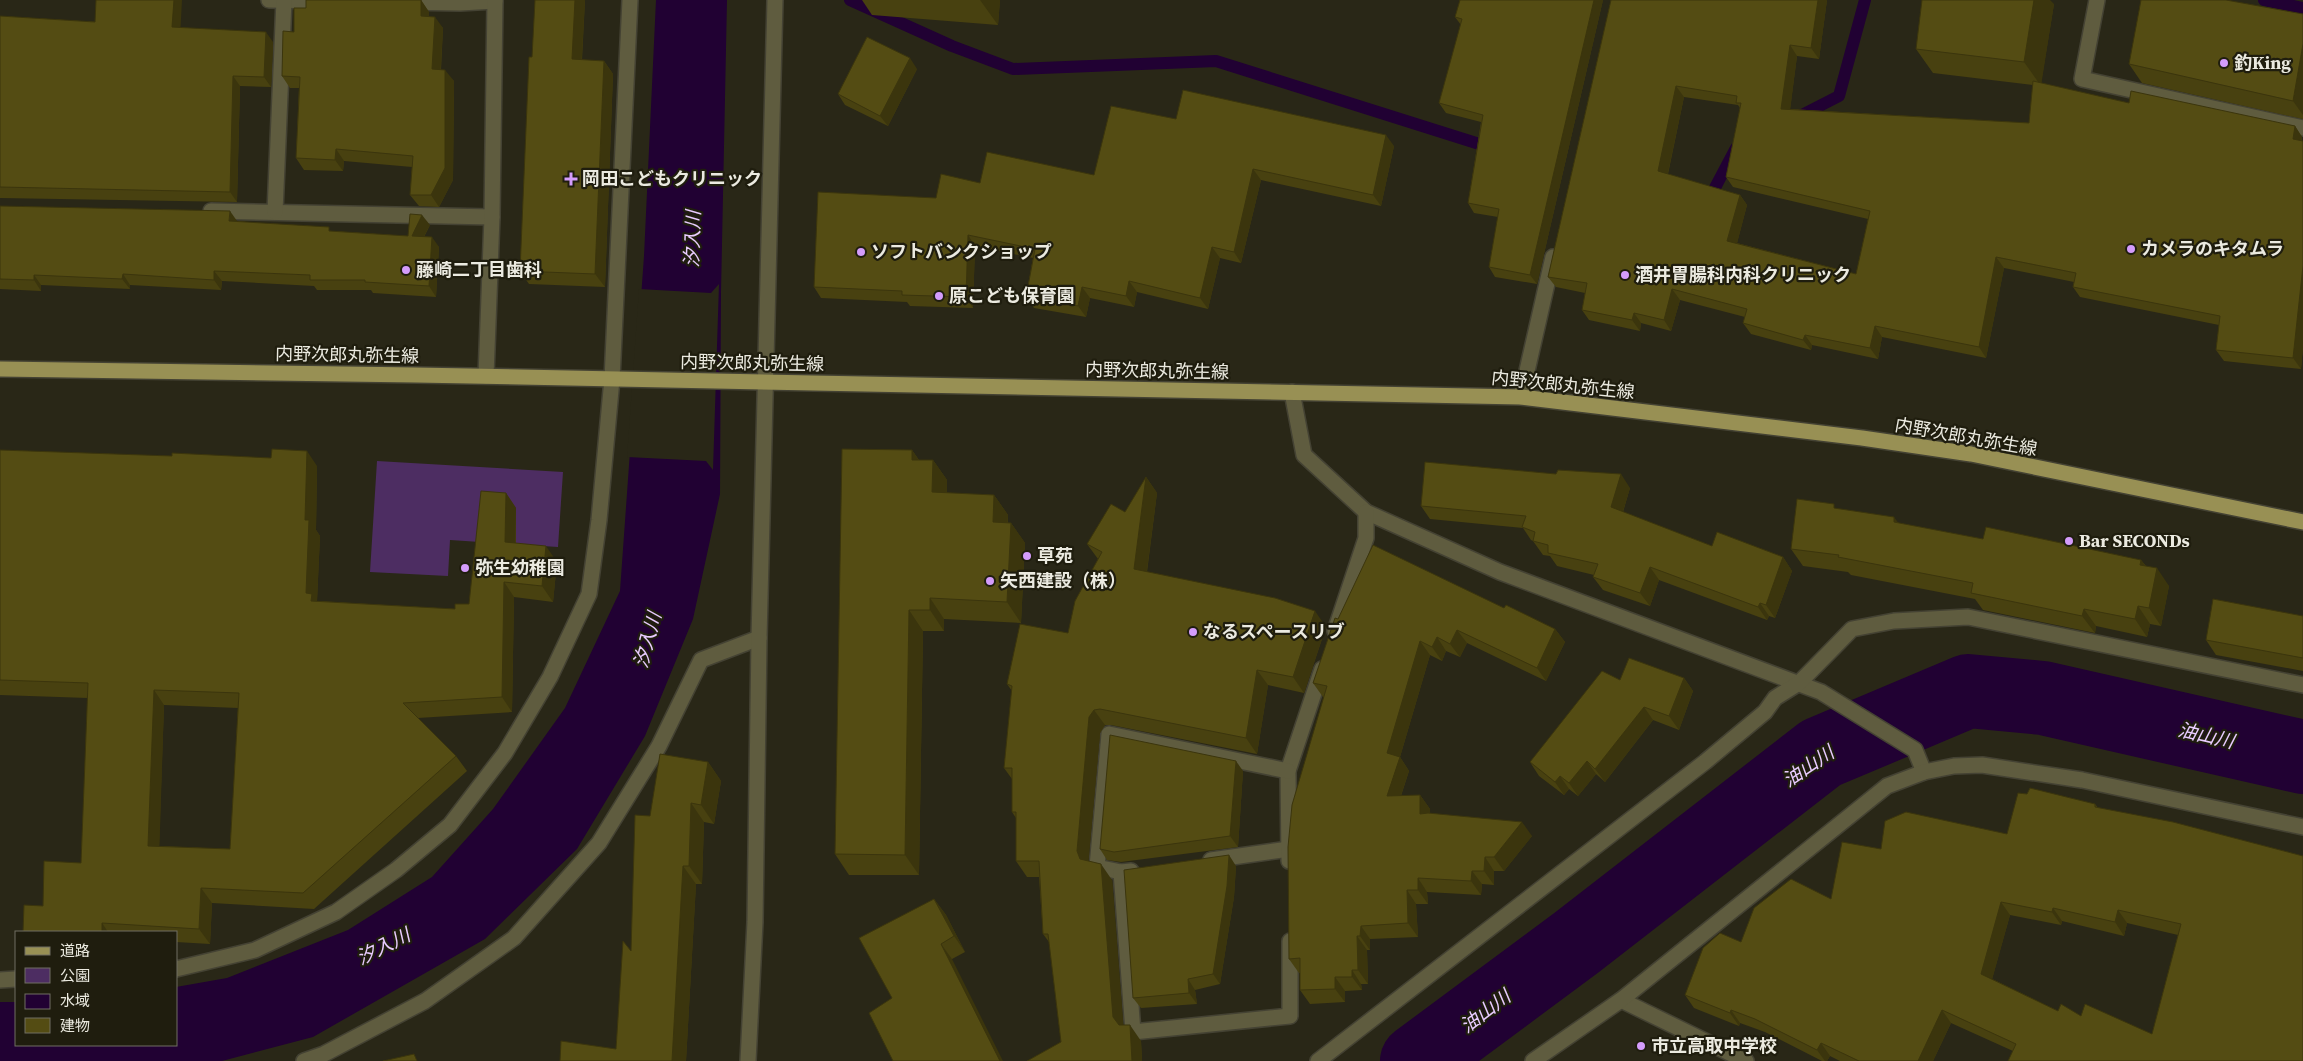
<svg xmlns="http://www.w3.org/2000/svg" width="2303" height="1061" font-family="'Source Serif 4','Noto Sans JP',serif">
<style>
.green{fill:#4d2d62}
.water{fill:#210133}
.pier{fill:#292717}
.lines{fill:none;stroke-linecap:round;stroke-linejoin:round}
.stream{stroke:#210133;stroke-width:12}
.river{stroke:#210133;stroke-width:74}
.minor-casing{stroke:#444233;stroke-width:18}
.major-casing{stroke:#444233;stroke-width:18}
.minor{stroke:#5f5c3f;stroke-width:15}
.major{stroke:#989054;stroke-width:15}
.wall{fill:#484110;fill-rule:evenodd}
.shaded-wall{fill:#3b350d}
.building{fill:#544c13;stroke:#3b350d;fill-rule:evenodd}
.poi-dot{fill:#d49cfb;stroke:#1f1d0e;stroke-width:2}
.labels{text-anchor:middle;stroke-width:4.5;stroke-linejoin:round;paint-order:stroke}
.poi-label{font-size:18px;font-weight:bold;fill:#ebeae0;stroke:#1f1d0e;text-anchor:start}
.street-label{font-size:18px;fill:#ebeae0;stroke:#1f1d0e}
.water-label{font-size:19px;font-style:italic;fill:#e9ccff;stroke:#1f1d0e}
</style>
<rect width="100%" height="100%" fill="#292717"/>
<polygon class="green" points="377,461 563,472 558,547 450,540 448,576 370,572"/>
<polygon class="water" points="656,0 727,0 721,292 720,494 693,619 645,736 577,849 485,939 313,1037 222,1061 0,1061 0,1002 16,1002 16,1045 176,1045 176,987 227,978 348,930 432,877 493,809 565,708 620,591 644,256"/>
<polygon class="pier" points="719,284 713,470 706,461 627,457 639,289 711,293"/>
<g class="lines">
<g class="stream">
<polyline points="850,0 952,46 1013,69 1216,61 1492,148"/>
<polyline points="2264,0 2303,8"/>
<polyline points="1796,118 1839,96 1865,0"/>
<polyline points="1708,201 1736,148"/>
</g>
<polyline class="river" points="1417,1061 1576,943 1821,753 1968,691 2043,698 2303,757"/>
<defs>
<g id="minor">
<polyline points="269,0 325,1"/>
<polyline points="2097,0 2082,79 2303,128"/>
<polyline points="403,2 460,3 495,1"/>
<polyline points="211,211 492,217"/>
<polyline points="275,212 284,0"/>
<polyline points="486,376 492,217 495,0"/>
<polyline points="1292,392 1304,455 1366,512 1500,572 1821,692 1915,750 1924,772"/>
<polyline points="1521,397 1553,257"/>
<polyline points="1335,631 1366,538 1366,512"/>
<polyline points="1211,860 1289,849"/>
<polyline points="1289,861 1288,771 1322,669"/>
<polyline points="1131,871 1121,872 1097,867 1109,734 1288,771"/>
<polyline points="1121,872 1133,1032 1290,1016 1290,941"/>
<polyline points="176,969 255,950 336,912 396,870 450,825 505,753 550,677 589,594 599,520 612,379 630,0"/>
<polyline points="0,980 16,979"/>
<polyline points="1621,1000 1746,1061"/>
<polyline points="304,1061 324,1054 425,1001 514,938 599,843 659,746 701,660 759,638"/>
<polyline points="748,1061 755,922 759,638 775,0"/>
<polyline points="1318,1061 1705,762 1765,712 1775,698 1799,683 1852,629 1894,621 1968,617 2303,685"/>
<polyline points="1533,1061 1621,1000 1887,786 1924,772 1954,766 1982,765 2082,780 2303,827"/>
</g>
<polyline id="major" points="0,369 416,375 1521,397 1862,438 1971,454 2303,522"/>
</defs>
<use href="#minor" class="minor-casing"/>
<use href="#major" class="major-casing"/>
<use href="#minor" class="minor"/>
<use href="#major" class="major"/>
</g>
<g class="wall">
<polygon points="421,0 429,12 429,16 443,28 441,70 454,81 453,180 439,207 419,206 410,195 412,167 344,161 343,171 304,170 296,158 299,88 290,88 282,76 294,32 306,8"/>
<polygon points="585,0 582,60 604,61 613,74 605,287 529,284 520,271 532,57"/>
<polygon points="862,0 1000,0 998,25 872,15"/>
<polygon points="1460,0 1603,0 1537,284 1495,277 1489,267 1498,217 1474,213 1468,203 1481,122 1446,113 1439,103 1461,25 1455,17"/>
<path d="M1611,0H1827L1819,59L1797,56L1790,109L2029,123L2033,85L1933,73L1916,49L2054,4L2041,83L2129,103L2295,126L2302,137V141H2303V347L2301,369L2224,361L2216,350L2219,325L2080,297L2073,287L2074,282L2004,268L1986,358L1882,337L1878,359L1812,345L1811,350L1751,334L1743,323L1745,317L1680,300L1671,331L1641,323L1640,331L1589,320L1582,310L1585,293L1556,287L1548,277ZM1684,97L1738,105L1740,108L1726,177L1733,187L1868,219L1856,274L1737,243L1747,205L1740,195L1668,174Z"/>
<polygon points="2303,14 2303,119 2142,83 2129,64"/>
<polygon points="0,16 180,27 273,42 271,87 240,86 237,202 0,198"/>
<polygon points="917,69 888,126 845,105 838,94"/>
<polygon points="1176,119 1394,146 1381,206 1261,180 1241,263 1220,258 1208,309 1137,292 1134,307 1090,298 1086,317 1034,308 1026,297 1033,258 975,246 973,308 910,306 907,302 821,298 814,287 936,198 980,183 1094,175"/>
<polygon points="0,206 237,221 332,231 408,236 430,225 424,237 439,247 436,297 373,293 371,290 317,290 314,286 222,281 221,290 130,285 130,289 41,285 41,291 0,289"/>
<path d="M0,450L317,466L316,530L320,536L317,601L455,609L469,604L506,493L516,508V543L557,562L553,602L514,597L512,712L418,718L456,756L467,771L314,909L212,903L210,944L176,942V932H23L43,906L81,863L88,698L0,695ZM164,705L238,708L230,849L159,846Z"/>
<polygon points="912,450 919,460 933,460 947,480 947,493 994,495 1008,515 1008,523 1011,523 1025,543 1021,623 944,619 944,631 923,631 919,875 849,875 835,854"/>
<polygon points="1146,477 1157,493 1147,572 1326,627 1304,693 1268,685 1257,754 1111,725 1105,725 1100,733 1088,861 1112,880 1123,1025 1141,1041 1142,1061 1027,1061 1061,1042 1049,942 1043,934 1039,877 1027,877 1016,861 1016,818 1012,812 1012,779 1004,768 1012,691 1007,684 1068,633 1098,559 1087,544 1125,512"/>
<polygon points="1630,488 1623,512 1712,546 1783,557 1792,571 1775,618 1769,616 1767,620 1659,580 1650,606 1603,590 1593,577 1594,575 1557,566 1550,556 1543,555 1533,541 1531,540 1523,528 1430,519 1421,506"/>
<polygon points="1838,509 1899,523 1983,539 2141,560 2146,566 2169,586 2161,626 2150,624 2147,637 2096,626 2095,633 1983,610 1975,599 1851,575 1848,572 1803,566 1791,549"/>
<polygon points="1504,608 1555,629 1565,642 1546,681 1467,643 1460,657 1446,651 1442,661 1430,655 1400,757 1409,771 1401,796 1420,795 1430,809 1430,813 1532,836 1504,871 1494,871 1494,885 1482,884 1481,895 1427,892 1428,904 1416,904 1418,937 1370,939 1370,950 1367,950 1368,984 1361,984 1362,990 1345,991 1345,1002 1310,1004 1300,990 1300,973 1299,973 1289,959 1324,697 1323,697 1313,683 1338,619"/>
<polygon points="2303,616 2303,671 2216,655 2206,640"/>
<polygon points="1684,678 1693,691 1679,730 1653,720 1605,782 1596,774 1578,796 1569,789 1564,795 1539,776 1530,762 1620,680"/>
<polygon points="708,762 721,781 714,824 704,822 702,884 696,884 686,1061 560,1061 616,1049 631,951 650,816"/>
<polygon points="1243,771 1238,847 1121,862 1107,860 1100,849"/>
<path d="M2027,794L2095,804L2303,1061L2013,1051L1951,1023L1933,1061H1840L1830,1056L1827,1061H1822L1765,1032L1740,1023L1739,1026L1694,1008L1685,995L1741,942L1831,899L1881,849L2007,834ZM2010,915L2061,925L2062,921L2124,936L2127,923L2178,935L2152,1034L2081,1016L2058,1011L1992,979Z"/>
<polygon points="1236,866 1234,897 1220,984 1195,990 1197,1004 1141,1008 1133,998"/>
<polygon points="934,899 946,915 965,952 952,959 892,998"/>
</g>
<g class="shaded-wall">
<polygon points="174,0 182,0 180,38 172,27"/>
<polygon points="421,0 429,12 429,27 421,16"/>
<polygon points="575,0 585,0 581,72 572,59"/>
<polygon points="980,0 1000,0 998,25"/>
<polygon points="1594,0 1603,0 1537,284 1530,275"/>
<polygon points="1818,0 1827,0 1819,59 1811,48"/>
<polygon points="2034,0 2050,0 2054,4 2041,86 2024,62"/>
<polygon points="435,17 443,28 440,81 432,69"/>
<polygon points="266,32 273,42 271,87 264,77"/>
<polygon points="2303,44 2303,115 2293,101"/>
<polygon points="1790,45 1797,56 1789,119 1781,109"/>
<polygon points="910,58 917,69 888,126 880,116"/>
<polygon points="604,61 613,74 605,287 595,274"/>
<polygon points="445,70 454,81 453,180 439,207 431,195"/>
<polygon points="233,76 240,86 237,202 230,192"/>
<polygon points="1676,86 1684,97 1666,182 1658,171"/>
<polygon points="2295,126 2302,137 2300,150 2293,139"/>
<polygon points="1386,135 1394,146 1381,206 1373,195"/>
<polygon points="336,149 344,161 343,171 335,160"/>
<polygon points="1253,169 1261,180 1241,263 1234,252"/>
<polygon points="1740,195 1747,205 1735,251 1727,241"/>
<polygon points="230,211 237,221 229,221"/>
<polygon points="422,215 430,225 419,246 412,236"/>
<polygon points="968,235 975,246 973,308 966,297"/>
<polygon points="432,237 439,247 436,297 429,286"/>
<polygon points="1212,247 1220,258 1208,309 1200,298"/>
<polygon points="1996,257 2004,268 1986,358 1979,347"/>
<polygon points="2303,266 2303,347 2301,369 2293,358"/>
<polygon points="214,271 222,281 221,290 214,280"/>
<polygon points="123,274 130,285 130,289 122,279"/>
<polygon points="34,275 41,285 41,291 34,280"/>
<polygon points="1129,281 1137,292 1134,307 1126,296"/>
<polygon points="1082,287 1090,298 1086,317 1078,306"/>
<polygon points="1672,289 1680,300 1671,331 1664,320"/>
<polygon points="1634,313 1641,323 1640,331 1632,320"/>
<polygon points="1875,326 1882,337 1878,359 1870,348"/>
<polygon points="1805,335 1812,345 1811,350 1803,340"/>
<polygon points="912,450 926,471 912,460"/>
<polygon points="307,451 317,466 316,530 320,536 317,602 322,616 306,593 305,520"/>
<polygon points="933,460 947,480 947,512 932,492"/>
<polygon points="1621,474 1630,488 1620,521 1611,507"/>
<polygon points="1146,477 1157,493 1145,585 1134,569"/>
<polygon points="506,493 516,508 515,557 505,542"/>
<polygon points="994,495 1008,515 1007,542 993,522"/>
<polygon points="1894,517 1907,535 1894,522"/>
<polygon points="1011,523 1025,543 1021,623 1007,602"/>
<polygon points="546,546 557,562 553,602 542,586"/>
<polygon points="1783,557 1792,571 1775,618 1766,605"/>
<polygon points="2141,560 2154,577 2140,565"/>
<polygon points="1650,567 1659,580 1650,606 1640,593"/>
<polygon points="2157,568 2169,586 2161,626 2149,608"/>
<polygon points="504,582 514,597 512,712 502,697"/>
<polygon points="930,598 944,619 944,631 930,610"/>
<polygon points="1760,603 1769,616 1767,620 1758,607"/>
<polygon points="2138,606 2150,624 2147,637 2135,619"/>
<polygon points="2084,609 2096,626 2095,633 2082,616"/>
<polygon points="909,610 923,631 919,875 905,855"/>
<polygon points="1315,611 1326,627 1304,693 1293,677"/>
<polygon points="1555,629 1565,642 1546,681 1537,668"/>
<polygon points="1457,630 1467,643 1460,657 1450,644"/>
<polygon points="1437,637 1446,651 1442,661 1432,647"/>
<polygon points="1420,641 1430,655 1400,757 1409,771 1396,810 1387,796 1387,753"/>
<polygon points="1257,670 1268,685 1257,754 1246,738"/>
<polygon points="1684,678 1693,691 1679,730 1669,716"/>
<polygon points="154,690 164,705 159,861 148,846"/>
<polygon points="1644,707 1653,720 1605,782 1595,769"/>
<polygon points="1094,710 1105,725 1100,733 1088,867 1080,859 1077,851 1089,717"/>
<polygon points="1236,761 1243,771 1238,847 1230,836"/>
<polygon points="1587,761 1596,774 1578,796 1569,783"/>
<polygon points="708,762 721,781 714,824 701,805"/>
<polygon points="1560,776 1569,789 1564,795 1555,782"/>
<polygon points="1420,795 1430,809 1430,828 1420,814"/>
<polygon points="691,803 704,822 702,884 689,866"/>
<polygon points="1522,822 1532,836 1504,871 1494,857"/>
<polygon points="1229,855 1236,866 1234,897 1220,984 1213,974"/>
<polygon points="1485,857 1494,871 1494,885 1484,871"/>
<polygon points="1101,864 1112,880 1124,1033 1113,1017"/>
<polygon points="683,866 696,884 686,1061 672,1061"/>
<polygon points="1472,871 1482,884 1481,895 1471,881"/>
<polygon points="1418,878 1427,892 1428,904 1418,890"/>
<polygon points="201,888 212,903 210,944 199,929"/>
<polygon points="1407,890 1416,904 1418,937 1408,923"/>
<polygon points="934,899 946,915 965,952 954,936"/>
<polygon points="2001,902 2010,915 1990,987 1981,974"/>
<polygon points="2053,908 2062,921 2061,925 2052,912"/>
<polygon points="2118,910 2127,923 2124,936 2115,922"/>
<polygon points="102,923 108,932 102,932"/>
<polygon points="1361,926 1370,939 1370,950 1360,936"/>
<polygon points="1357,936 1367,950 1368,984 1358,970"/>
<polygon points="941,944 952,959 1003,1061 1000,1061"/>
<polygon points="1352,970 1361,984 1362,990 1352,977"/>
<polygon points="1335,977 1345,991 1345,1002 1335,989"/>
<polygon points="1188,979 1195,990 1197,1004 1189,993"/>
<polygon points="1731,1010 1740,1023 1739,1026 1730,1013"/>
<polygon points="1942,1010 1951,1023 1933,1061 1918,1061"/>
<polygon points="1130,1025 1141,1041 1142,1061 1132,1061"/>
<polygon points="1821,1043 1830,1056 1827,1061 1825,1061 1817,1050"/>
</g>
<g class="building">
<polygon points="96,0 174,0 172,27 266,32 264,77 233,76 230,192 0,187 0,16 95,22"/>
<polygon points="306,0 421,0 421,16 435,17 432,69 445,70 445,168 431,195 410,195 413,156 336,149 335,160 296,158 300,77 282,76 283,31 294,32 294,8 306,8"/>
<polygon points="535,0 575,0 572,59 604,61 595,274 520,271 529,57 532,57"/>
<polygon points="1460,0 1594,0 1530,275 1489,267 1499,209 1468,203 1483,115 1439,103 1462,19 1455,17"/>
<path d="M1611,0H1818L1811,48L1790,45L1781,109L2029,123L2033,81L2129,103L2131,91L2295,126L2293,139L2303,141V266L2293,358L2216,350L2220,316L2073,287L2076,273L1996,257L1979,347L1875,326L1870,348L1805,335L1803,340L1743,323L1747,309L1672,289L1664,320L1634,313L1632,320L1582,310L1587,283L1548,277ZM1676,86L1737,96L1736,103H1741L1726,177L1870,211L1856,274L1727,241L1740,195L1658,171Z"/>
<polygon points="1922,0 2034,0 2024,62 1916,49"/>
<polygon points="2141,0 2226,0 2303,14 2303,44 2293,101 2129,64"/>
<polygon points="867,37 910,58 880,116 838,94"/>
<polygon points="1183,90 1386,135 1373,195 1253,169 1234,252 1212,247 1200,298 1129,281 1126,296 1082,287 1078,306 1026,297 1035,249 968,235 966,297 902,295 902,291 814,287 818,192 936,198 941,174 980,183 987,152 1094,175 1111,106 1176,119"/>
<polygon points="0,206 230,211 229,221 329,227 329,231 408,236 410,214 422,215 412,236 432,237 429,286 365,282 365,280 310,280 310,275 214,271 214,280 123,274 122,279 34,275 34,280 0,279"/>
<path d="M272,449L307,451L305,520H309L306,593L312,594L311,601L455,609V604H469L481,491L506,493L505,542L546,546L542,586L504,582L502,697L403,703L456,756L303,893L201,888L199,929L102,923V932H23L24,905L43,906L44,861L81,863L88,683L0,680V450L172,456V453L271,458ZM154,690L239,693L230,849L148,846Z"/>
<polygon points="842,449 912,450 912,460 933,460 932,492 994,495 993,522 1011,523 1007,602 930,598 930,610 909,610 905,855 835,854"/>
<polygon points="1425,462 1556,474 1558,470 1621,474 1611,507 1712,546 1717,532 1783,557 1766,605 1760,603 1758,607 1650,567 1640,593 1593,577 1598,564 1548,553 1548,545 1533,541 1535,532 1522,527 1526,516 1421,506"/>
<polygon points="1146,477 1134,569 1275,598 1315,611 1293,677 1257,670 1246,738 1100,709 1094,710 1089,717 1077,851 1080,859 1101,864 1113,1017 1119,1025 1130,1025 1132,1061 1027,1061 1061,1042 1048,934 1043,934 1039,861 1016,861 1016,812 1012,812 1012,768 1004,768 1012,686 1007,684 1020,624 1068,633 1075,601 1102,552 1087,544 1111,504 1125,512"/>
<polygon points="1797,499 1834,504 1834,508 1894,517 1894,522 1983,539 1986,527 2141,560 2140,565 2157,568 2149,608 2138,606 2135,619 2084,609 2082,616 1971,593 1973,583 1838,557 1839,555 1791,549"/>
<polygon points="1373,545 1504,608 1506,605 1555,629 1537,668 1457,630 1450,644 1437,637 1432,647 1420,641 1387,753 1400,757 1387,796 1420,795 1420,814 1428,813 1522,822 1494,857 1485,857 1484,871 1472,871 1471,881 1418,878 1418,890 1407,890 1408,923 1361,926 1360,936 1357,936 1358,970 1352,970 1352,977 1335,977 1335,989 1300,990 1300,958 1289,959 1288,847 1292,805 1327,686 1313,683 1335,618 1338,619"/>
<polygon points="2213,599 2303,616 2303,658 2206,640"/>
<polygon points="1629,658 1684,678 1669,716 1644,707 1595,769 1587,761 1569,783 1560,776 1555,782 1530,762 1602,671 1620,680"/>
<polygon points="1110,735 1236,761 1230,836 1114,852 1100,849"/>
<polygon points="660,754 708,762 701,805 691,803 689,866 683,866 672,1061 560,1061 561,1041 616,1049 623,941 631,951 635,815 650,816"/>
<path d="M2030,788L2095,804V807L2173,822L2303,856V1061H2008L2016,1044L1942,1010L1918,1061H1859L1821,1043L1817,1050L1755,1019L1731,1010L1730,1013L1685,995L1703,948L1720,933L1741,942L1754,908L1791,879L1831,899L1842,842L1881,849L1885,821L1906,812L2007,834L2018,793L2027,794ZM2001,902L2052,912L2053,908L2115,922L2118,910L2181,924L2152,1034L2085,1004L2081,1016L2061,1004L2058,1011L1981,974Z"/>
<polygon points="1229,855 1227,886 1213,974 1188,979 1189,993 1133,998 1124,870"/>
<polygon points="934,899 954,936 941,944 1000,1061 893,1061 869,1013 892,998 859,938"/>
<polygon points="414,1054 417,1061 383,1061"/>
</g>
<g class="poi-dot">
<circle cx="2224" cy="63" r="5"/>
<path d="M568.5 171.5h5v5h5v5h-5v5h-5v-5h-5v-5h5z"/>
<circle cx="2131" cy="249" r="5"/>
<circle cx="861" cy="252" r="5"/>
<circle cx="406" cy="270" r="5"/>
<circle cx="1625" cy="275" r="5"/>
<circle cx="939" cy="296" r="5"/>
<circle cx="2069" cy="541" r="5"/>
<circle cx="1027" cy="556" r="5"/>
<circle cx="465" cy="568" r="5"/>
<circle cx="990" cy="581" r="5"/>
<circle cx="1193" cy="632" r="5"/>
<circle cx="1641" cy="1046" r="5"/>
</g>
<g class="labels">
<g class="poi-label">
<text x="2234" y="69">釣King</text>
<text x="582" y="185">岡田こどもクリニック</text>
<text x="2141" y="255">カメラのキタムラ</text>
<text x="871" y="258">ソフトバンクショップ</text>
<text x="416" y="276">藤崎二丁目歯科</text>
<text x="1635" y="281">酒井胃腸科内科クリニック</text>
<text x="949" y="302">原こども保育園</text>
<text x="2079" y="547">Bar SECONDs</text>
<text x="1037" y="562">草苑</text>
<text x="475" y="574">弥生幼稚園</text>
<text x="1000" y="587">矢西建設（株）</text>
<text x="1203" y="638">なるスペースリブ</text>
<text x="1651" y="1052">市立高取中学校</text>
</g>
<g class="street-label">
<text transform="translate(347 355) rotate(1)" y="6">内野次郎丸弥生線</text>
<text transform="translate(752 363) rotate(1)" y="6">内野次郎丸弥生線</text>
<text transform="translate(1157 371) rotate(1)" y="6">内野次郎丸弥生線</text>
<text transform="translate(1563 385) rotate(6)" y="6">内野次郎丸弥生線</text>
<text transform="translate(1966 437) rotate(10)" y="6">内野次郎丸弥生線</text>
</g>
<g class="water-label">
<text transform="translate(692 239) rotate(-88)" y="7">汐入川</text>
<text transform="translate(647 640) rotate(-75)" y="7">汐入川</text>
<text transform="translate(2206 735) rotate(13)" y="7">油山川</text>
<text transform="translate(1808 766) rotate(-34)" y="7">油山川</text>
<text transform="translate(383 946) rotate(-27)" y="7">汐入川</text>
<text transform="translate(1485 1011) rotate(-37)" y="7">油山川</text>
</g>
</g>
<rect x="15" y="931" width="162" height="115" fill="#1f1d0e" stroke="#716f62"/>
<rect x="25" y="947" width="25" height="8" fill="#989054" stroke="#716f62"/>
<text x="60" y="956" font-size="15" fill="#ebeae0">道路</text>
<rect x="25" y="968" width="25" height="15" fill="#4d2d62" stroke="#716f62"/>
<text x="60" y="981" font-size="15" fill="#ebeae0">公園</text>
<rect x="25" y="994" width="25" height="15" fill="#210133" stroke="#716f62"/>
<text x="60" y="1006" font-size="15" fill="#ebeae0">水域</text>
<rect x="25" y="1018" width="25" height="15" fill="#544c13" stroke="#716f62"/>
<text x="60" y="1031" font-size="15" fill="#ebeae0">建物</text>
</svg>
